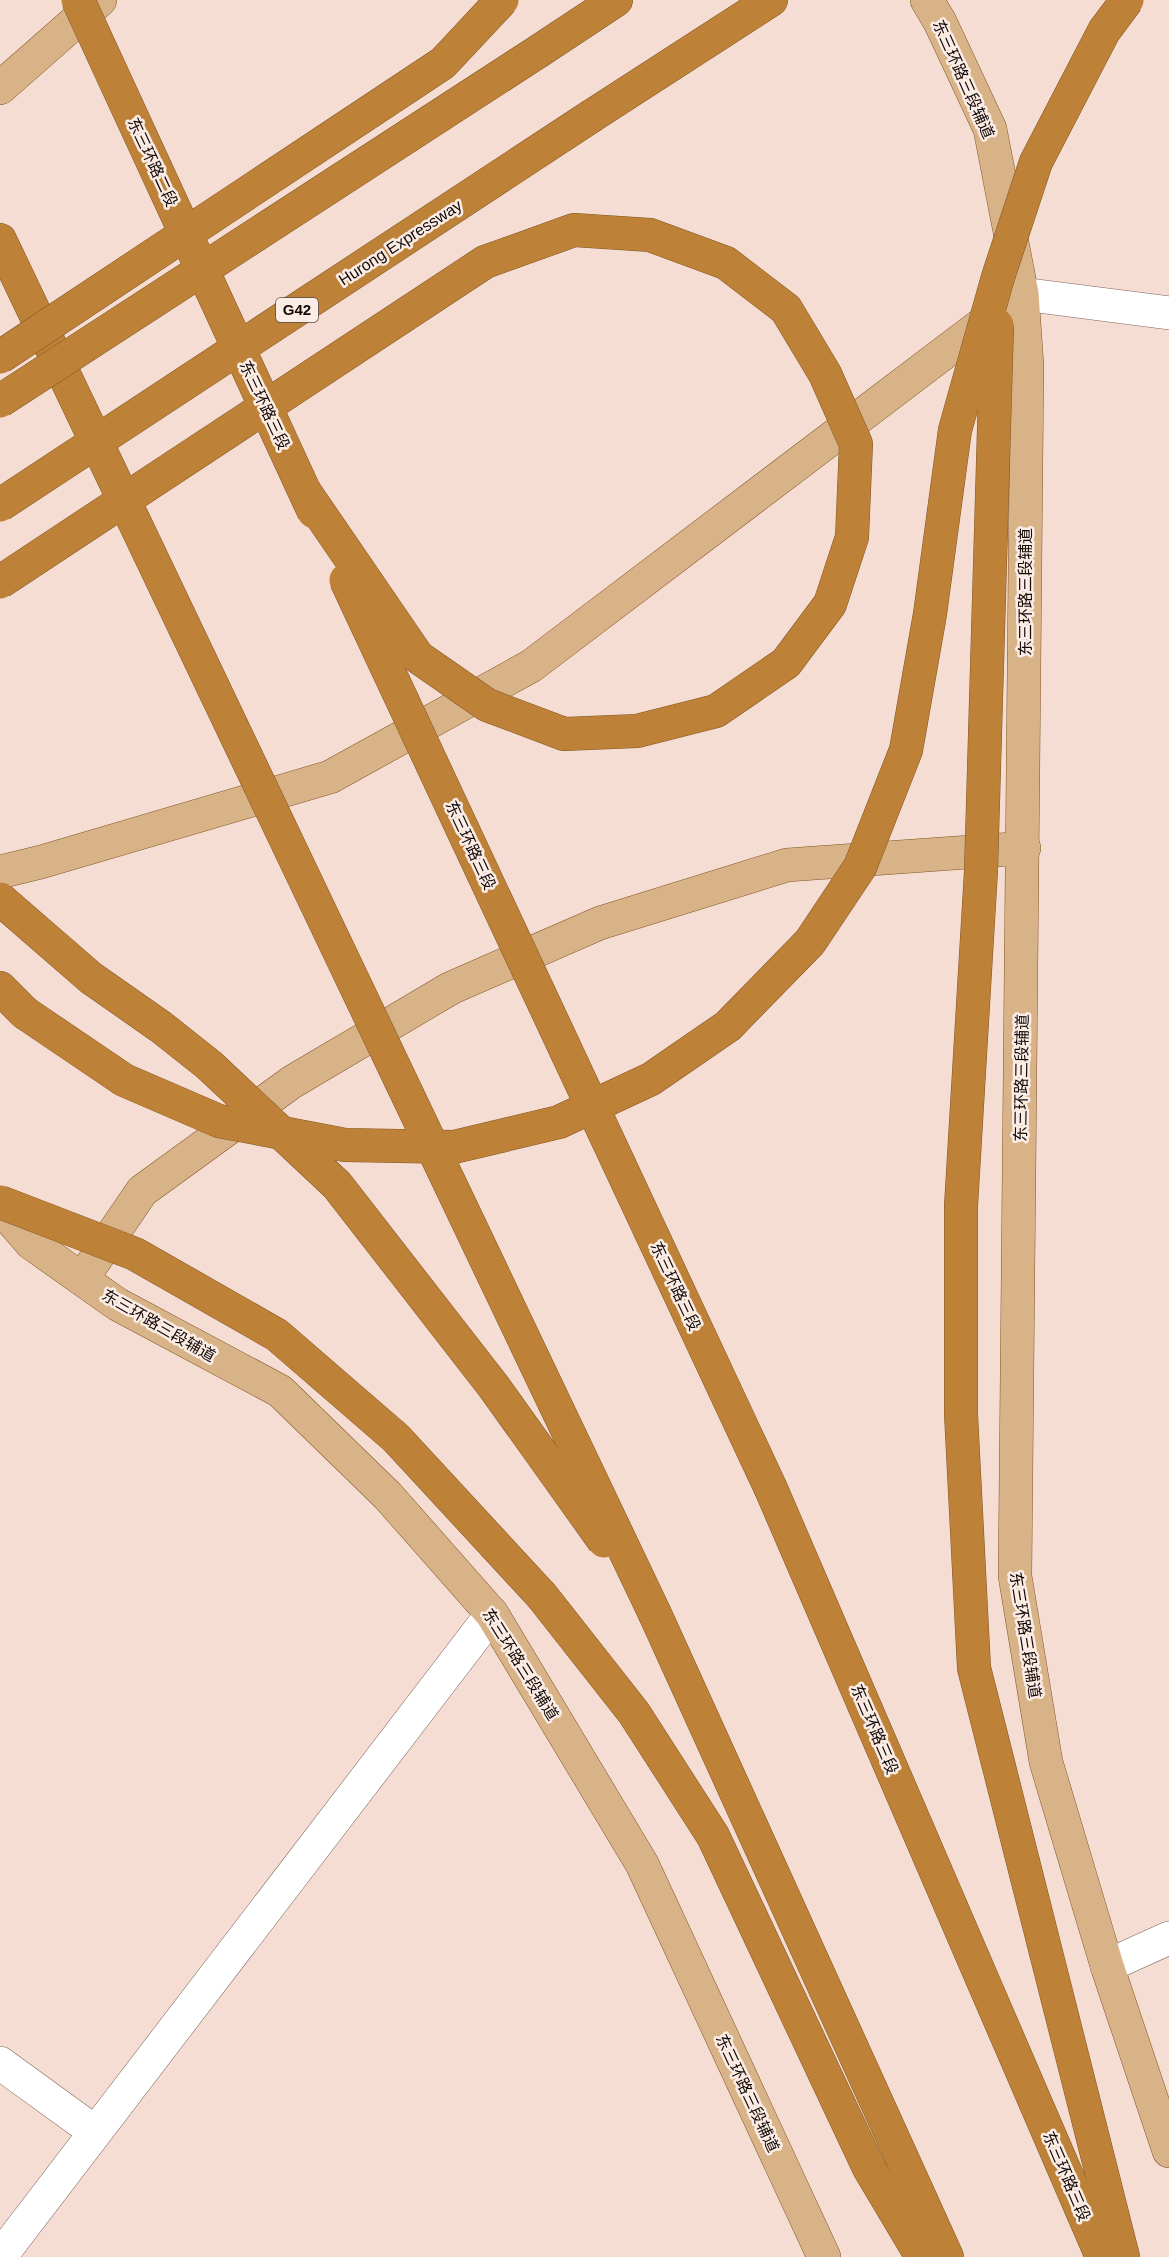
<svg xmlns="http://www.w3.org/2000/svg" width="1169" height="2257" font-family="Helvetica,'Noto Sans SC',sans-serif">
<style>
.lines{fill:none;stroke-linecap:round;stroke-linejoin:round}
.minor-casing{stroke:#7d675e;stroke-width:34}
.major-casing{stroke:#815726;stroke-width:34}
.highway-casing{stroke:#815726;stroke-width:34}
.minor{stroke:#fff;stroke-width:33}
.major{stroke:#d8b388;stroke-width:33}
.highway{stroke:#be8138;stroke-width:33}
.highway-bridge-casing{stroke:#815726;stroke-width:34;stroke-linecap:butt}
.highway-bridge{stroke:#be8138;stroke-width:33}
.labels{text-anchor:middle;stroke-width:5;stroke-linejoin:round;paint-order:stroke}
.shield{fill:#fcece6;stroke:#584d49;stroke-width:1.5}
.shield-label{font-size:15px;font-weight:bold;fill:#110906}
.street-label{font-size:16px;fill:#110906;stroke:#fcece6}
</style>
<rect width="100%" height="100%" fill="#f6ddd3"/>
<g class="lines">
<defs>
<g id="minor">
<polyline points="1022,294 1169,313"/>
<polyline points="1107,1966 1169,1938"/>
<polyline points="0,2063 95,2132"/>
<polyline points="0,2257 492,1614"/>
</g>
<g id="major">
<polyline points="927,0 940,22 990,129 1022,294 1027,366 1015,1576 1046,1762 1107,1966 1169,2151"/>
<polyline points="0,88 100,0"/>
<polyline points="0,872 41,862 330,777 531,666 998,312"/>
<polyline points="0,1207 31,1243 117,1304 280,1391 388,1496 492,1614 642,1864 824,2257"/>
<polyline points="82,1279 142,1191 292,1082 451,988 600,923 787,865 1024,848"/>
</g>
<g id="highway">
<polyline points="539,51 616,0"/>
<polyline points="593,115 771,0"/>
<polyline points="0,240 82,412"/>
<polyline points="0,988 25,1013"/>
<polyline points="961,1414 974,1668 1123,2257"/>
<polyline points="771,1489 1102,2257"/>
<polyline points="542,1596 634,1713 713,1836 869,2168 922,2257"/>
<polyline points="655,1614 947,2257"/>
</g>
</defs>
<use href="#minor" class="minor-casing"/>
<use href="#major" class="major-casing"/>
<use href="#highway" class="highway-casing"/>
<use href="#minor" class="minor"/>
<use href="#major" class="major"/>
<use href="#highway" class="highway"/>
<defs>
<g id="highway-bridge">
<polyline points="78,0 314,512"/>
<polyline points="0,357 443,63 502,0"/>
<polyline points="0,401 539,51"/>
<polyline points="82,412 655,1614"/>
<polyline points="0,505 593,115"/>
<polyline points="346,580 771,1489"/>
<polyline points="0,582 485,262 574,230 650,235 726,263 786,309 825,374 856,444 852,537 830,604 786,663 716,711 637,731 564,734 487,705 418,657 305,492"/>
<polyline points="0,899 91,978 161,1027 209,1065 337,1185 494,1387 604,1541"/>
<polyline points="25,1013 124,1080 219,1121 345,1145 454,1147 559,1122 651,1079 728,1026 810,942 860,867 906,750 930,614 955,430 998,277 1036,162 1104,31 1127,0"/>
<polyline points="0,1202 135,1254 277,1335 396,1438 542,1596"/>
<polyline points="961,1414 961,1206 981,871 997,325"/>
</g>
</defs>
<use href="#highway-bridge" class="highway-bridge-casing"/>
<use href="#highway-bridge" class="highway-bridge"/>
</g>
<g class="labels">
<rect class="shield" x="276" y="298" width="42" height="24" rx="4.5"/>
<g class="shield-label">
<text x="297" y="315">G42</text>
</g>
<g class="street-label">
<text transform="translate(964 79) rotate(66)" y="6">东三环路三段辅道</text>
<text transform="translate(153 162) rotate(65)" y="6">东三环路二段</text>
<text transform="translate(400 242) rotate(-33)" y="6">Hurong Expressway</text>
<text transform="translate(265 405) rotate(65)" y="6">东三环路三段</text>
<text transform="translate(1025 592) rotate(-90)" y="6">东三环路三段辅道</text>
<text transform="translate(471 845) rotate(65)" y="6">东三环路三段</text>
<text transform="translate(1021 1078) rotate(-89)" y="6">东三环路三段辅道</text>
<text transform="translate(676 1286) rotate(65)" y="6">东三环路三段</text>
<text transform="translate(159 1325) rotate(30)" y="6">东三环路三段辅道</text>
<text transform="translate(1026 1635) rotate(81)" y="6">东三环路三段辅道</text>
<text transform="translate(521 1664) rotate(58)" y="6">东三环路三段辅道</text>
<text transform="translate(875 1729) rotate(67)" y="6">东三环路三段</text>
<text transform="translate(748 2093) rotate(65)" y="6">东三环路三段辅道</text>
<text transform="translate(1067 2176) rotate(67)" y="6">东三环路三段</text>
</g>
</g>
</svg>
